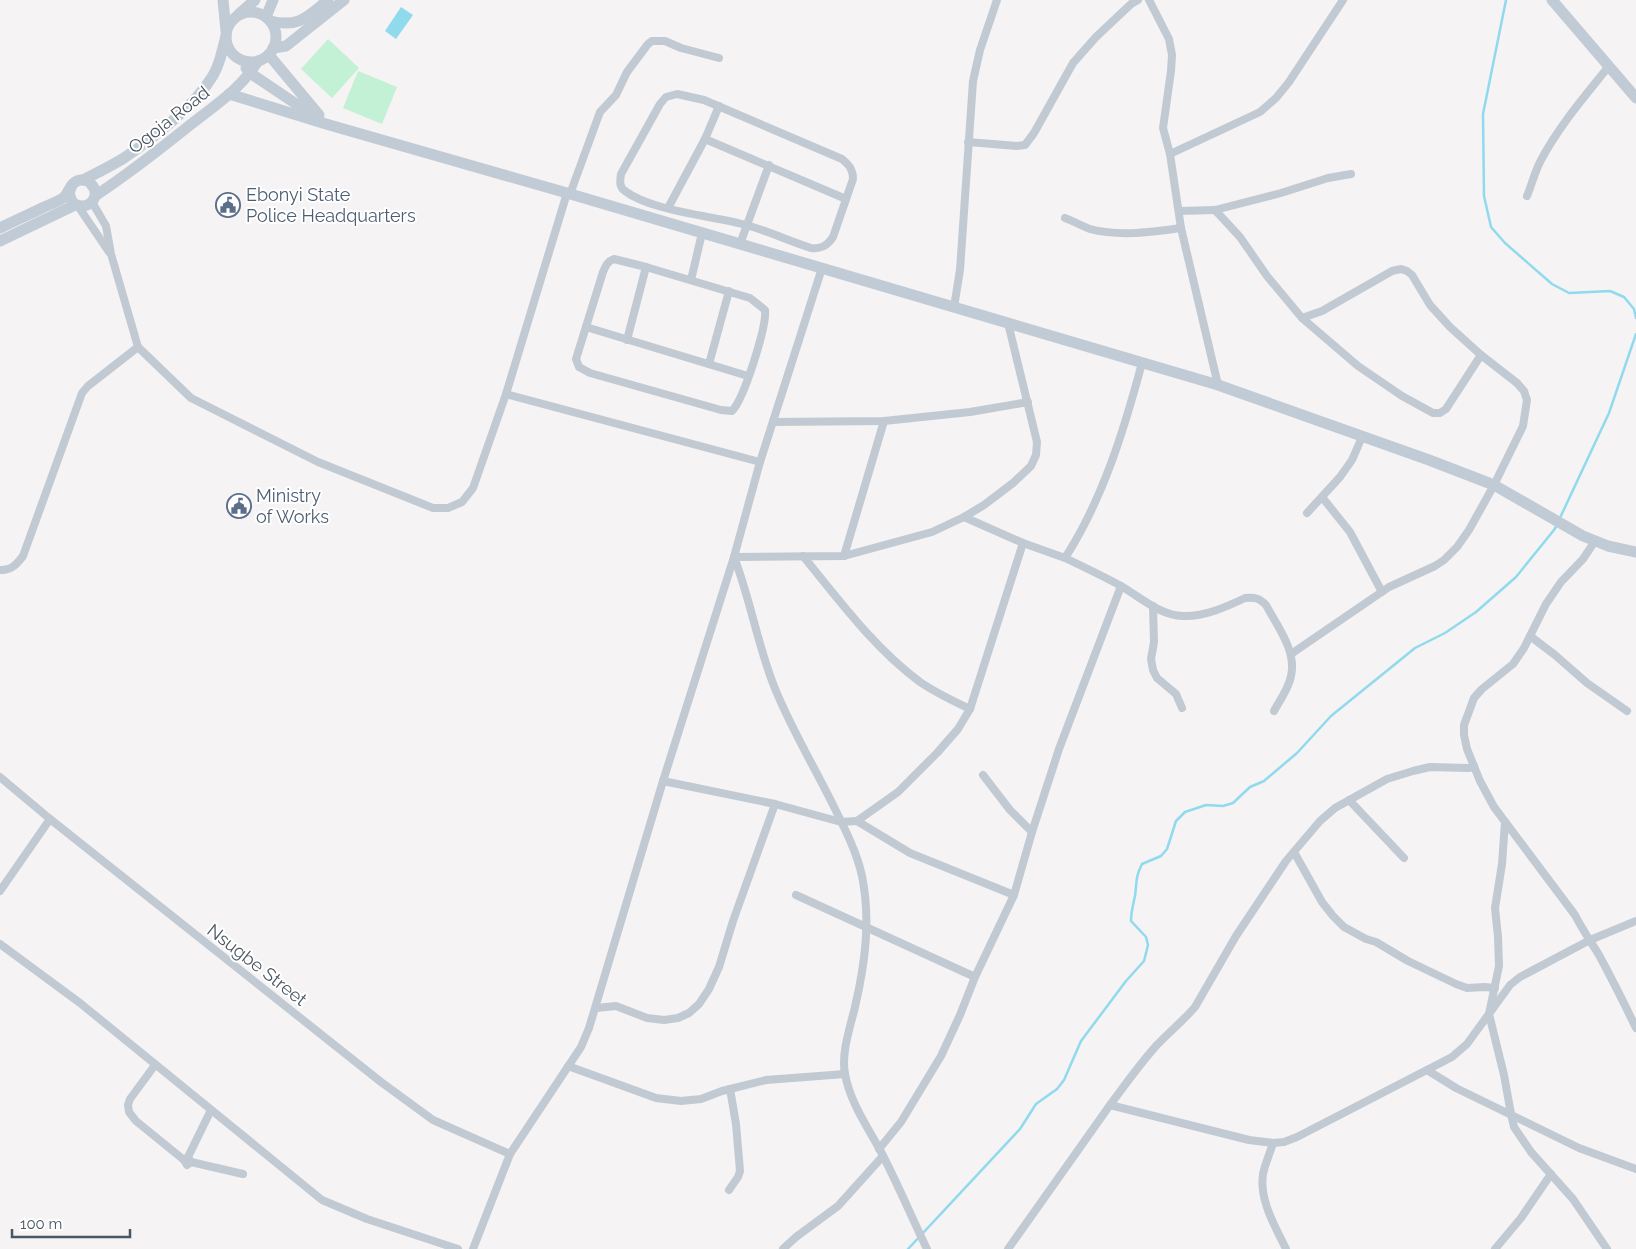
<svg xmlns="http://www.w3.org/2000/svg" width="1636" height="1249" font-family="Raleway,sans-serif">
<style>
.green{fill:#c3f1d5}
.water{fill:#90daee}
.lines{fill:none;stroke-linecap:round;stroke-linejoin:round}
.stream{stroke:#90daee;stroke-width:2.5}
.street{stroke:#c1cad2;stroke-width:8}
.secondary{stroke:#c1cbd6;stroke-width:11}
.labels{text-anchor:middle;stroke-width:4;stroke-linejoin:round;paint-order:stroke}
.street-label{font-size:18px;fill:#4a5661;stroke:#fff}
.service-label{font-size:18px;fill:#4e5e75;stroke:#fff;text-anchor:start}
</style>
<rect width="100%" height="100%" fill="#f5f3f3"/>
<g class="green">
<polygon points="328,39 359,68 332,98 301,69"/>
<polygon points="358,71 397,87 382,124 343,108"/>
</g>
<polygon class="water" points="401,7 413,15 396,39 385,31"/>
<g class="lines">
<g class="stream">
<polyline points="1506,0 1483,114 1484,196 1491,227 1505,243 1552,284 1569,293 1610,291 1624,297 1634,309 1636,318"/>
<polyline points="1559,520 1609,413 1636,334"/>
<path d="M908,1249L1020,1129L1036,1104L1057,1089L1064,1080L1081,1041L1126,981L1144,961L1148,945L1146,937L1131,921C1131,912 1133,905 1135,896C1137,882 1135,878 1142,864L1161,856L1167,849L1176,821L1185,812L1206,805L1223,806L1233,803L1250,787L1264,781L1297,753L1331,716L1415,648L1445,633L1476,612L1516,577L1554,530L1557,525"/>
</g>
<g class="street">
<polyline points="1149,0 1169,39 1172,55 1171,71 1163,128 1170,154 1181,228 1218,385"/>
<path d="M677,94L704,100L842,159C849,165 853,169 853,179L833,237C827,246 821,249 811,248C789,241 768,231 746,225C713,216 651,211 625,191C619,187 620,181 621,174L660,104L666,97Z"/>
<polyline points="705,139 846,199"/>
<polyline points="968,142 1017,146 1025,145 1034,133 1073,63 1096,37 1131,4 1138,0"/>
<polyline points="1170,154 1260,112 1276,98 1289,82 1343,0"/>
<polyline points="570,194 600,112 616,95 627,72 648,44 652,41 665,41 681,48 719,58"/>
<path d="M1527,196C1532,184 1535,171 1541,160C1559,126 1585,96 1609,66"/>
<polyline points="92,202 106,226 111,254 138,347 191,398 318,462 433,508 448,508 462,502 473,488 506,394 567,193"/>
<polyline points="78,206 109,252"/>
<polyline points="668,208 705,139 719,106"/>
<polyline points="1215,210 1240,237 1267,276 1302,318 1358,366 1402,396 1433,413 1440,413 1446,409 1481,355"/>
<polyline points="1179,211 1215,210 1281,193 1328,178 1351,174"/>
<path d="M1065,218C1073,221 1082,226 1090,229C1120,237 1151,232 1181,228"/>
<polyline points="740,244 769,165"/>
<path d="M614,259L646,267L750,298L765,310C767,326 744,399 732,411L721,410L590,373L579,367L576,359L603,272C606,265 608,261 614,259Z"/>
<polyline points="691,280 702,233"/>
<polyline points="954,307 960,270 973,81 980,50 997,0"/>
<polyline points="586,327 748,376"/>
<polyline points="627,340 646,267"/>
<polyline points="709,364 729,291"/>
<polyline points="506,394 760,462"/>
<polyline points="773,422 884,421 970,412 1028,402"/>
<polyline points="1322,497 1350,532 1382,592"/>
<polyline points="1307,513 1340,477 1352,460 1362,437"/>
<path d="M964,517L1023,543L1065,558C1103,499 1124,430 1142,363"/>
<path d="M1595,541L1583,559L1561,582L1546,604L1524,648L1513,664L1482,689L1474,698L1464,725V735L1467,749L1480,781L1494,807L1575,915C1582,929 1591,942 1599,955C1612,979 1624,1003 1636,1028"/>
<path d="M803,556C839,600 874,648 920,682C936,693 953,701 970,709"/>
<polyline points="844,556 884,421"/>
<path d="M1065,558C1084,567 1103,576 1121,586C1140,597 1159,615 1183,616C1204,617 1226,607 1245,598C1255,597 1259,598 1266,605C1277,626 1297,651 1291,676C1289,688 1280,700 1274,711"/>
<path d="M0,570C11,571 17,564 23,556L82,393L88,386L138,347"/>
<polyline points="1153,606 1154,642 1151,659 1153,670 1157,678 1176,694 1182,708"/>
<polyline points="1530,636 1555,655 1587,683 1627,711"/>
<polyline points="1291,654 1389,587 1435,566 1444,560 1457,547 1469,530 1494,485 1523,426 1527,400 1524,391 1517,383 1481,355 1450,327 1430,305 1412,275 1407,271 1401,269 1392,271 1322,311 1302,318"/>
<polyline points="983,775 1010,810 1032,832"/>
<polyline points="0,777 50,819 381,1082 433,1120 510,1154"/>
<polyline points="663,781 775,804 841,822 857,821 898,792 937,753 958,729 970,709 1023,543"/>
<polyline points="1349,800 1404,858"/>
<polyline points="857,821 910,853 1014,895"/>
<polyline points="1505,822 1502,864 1495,908 1498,937 1499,966 1489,1014 1504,1075 1511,1114 1514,1127 1531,1152 1573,1199 1607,1249"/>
<polyline points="1294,852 1322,902 1333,916 1344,927 1366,939 1376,942 1408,961 1456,984 1467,988 1485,987 1495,988"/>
<polyline points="0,891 50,819"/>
<polyline points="796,895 975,977"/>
<polyline points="0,944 80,1003 322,1200 367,1219 458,1249"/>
<polyline points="596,1008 616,1006 647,1018 664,1020 678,1018 689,1013 699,1004 709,989 719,967 733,921 775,804"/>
<polyline points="155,1065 130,1099 128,1105 129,1112 136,1121 184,1160"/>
<polyline points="568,1066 656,1098 681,1101 701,1099 722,1091 766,1080 845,1074"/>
<polyline points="1427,1070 1456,1088 1579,1148 1636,1169"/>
<path d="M1110,1105C1125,1085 1139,1065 1156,1046C1168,1033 1183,1021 1195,1007L1236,936L1286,861L1320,821L1335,808L1387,779L1413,771L1430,767L1469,768L1474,766"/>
<path d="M1273,1143C1270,1153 1265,1164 1263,1174C1259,1200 1275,1226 1286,1249"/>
<polyline points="879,1149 901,1122 941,1056 960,1015 975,977 1014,895 1032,832 1059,749 1121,586"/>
<polyline points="188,1157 191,1162 187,1165 184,1160 188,1157 211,1110"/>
<polyline points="191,1162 243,1174"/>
<polyline points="729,1190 738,1177 740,1171 736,1124 730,1089"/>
<polyline points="473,1249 510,1154 581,1047 589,1028 663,781 734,557 760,462 822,268"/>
<polyline points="783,1249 796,1237 838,1206 883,1156"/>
<path d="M927,1249C911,1216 897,1182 880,1150C867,1126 850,1102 845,1074C841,1053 850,1028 855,1007C865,964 871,920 862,876C857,853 846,831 835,809C816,770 793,732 776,691C758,648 751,601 734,557L844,556L932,532L964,517L984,505L1013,483L1031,466L1036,455L1037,442L1008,323"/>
<polyline points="1008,1249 1110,1105 1249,1140 1273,1143 1284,1142 1297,1137 1452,1057 1467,1044 1510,985 1520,977 1590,940 1636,921"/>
<polyline points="1495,1249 1521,1218 1551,1174"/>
</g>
<g class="secondary">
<polyline points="223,0 226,31"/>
<polyline points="1552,0 1636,98"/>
<circle cx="251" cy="37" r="25"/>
<polyline points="239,14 255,0"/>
<polyline points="266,17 273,0"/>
<path d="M270,21C299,28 307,17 328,0"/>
<polyline points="273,48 286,46 344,0"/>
<polyline points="269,55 319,115"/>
<polyline points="246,68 250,73 314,116"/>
<polyline points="229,94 326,124 567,193 1218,385 1429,460 1494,485 1583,536 1608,546 1636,552"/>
<path d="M83,180C97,173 111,166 124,158C152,139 192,108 210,80C219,68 222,51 226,36"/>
<path d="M95,196C128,174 159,150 190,125C214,106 242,88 257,62"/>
<path d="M0,228C14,221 28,215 42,208C48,205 57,202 63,198C69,194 69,184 77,181C82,179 88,180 91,184C103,196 87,214 72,202L69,193L72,185"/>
<polyline points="0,241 75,205"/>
</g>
</g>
<defs>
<symbol id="civic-ring" viewBox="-11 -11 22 22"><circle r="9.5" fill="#fff" stroke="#5c6f8a" stroke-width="1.5"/><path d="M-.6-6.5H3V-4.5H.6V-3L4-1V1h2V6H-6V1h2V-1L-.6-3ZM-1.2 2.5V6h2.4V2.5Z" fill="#5c6f8a"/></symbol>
</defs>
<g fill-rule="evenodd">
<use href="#civic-ring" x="214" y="191" width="28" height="28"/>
<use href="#civic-ring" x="225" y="492" width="28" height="28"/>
</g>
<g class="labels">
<g class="street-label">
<text transform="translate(169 120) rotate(-38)" y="6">Ogoja Road</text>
<text transform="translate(257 965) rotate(38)" y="6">Nsugbe Street</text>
</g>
<g class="service-label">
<text x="246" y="201">Ebonyi State<tspan x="246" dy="21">Police Headquarters</tspan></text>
<text x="256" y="502">Ministry<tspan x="256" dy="21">of Works</tspan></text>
</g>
</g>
<path d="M12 1229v8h118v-8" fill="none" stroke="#4a5661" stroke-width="2.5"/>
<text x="20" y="1229" font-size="15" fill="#4a5661" stroke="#ffffff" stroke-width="4" paint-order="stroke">100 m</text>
</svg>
